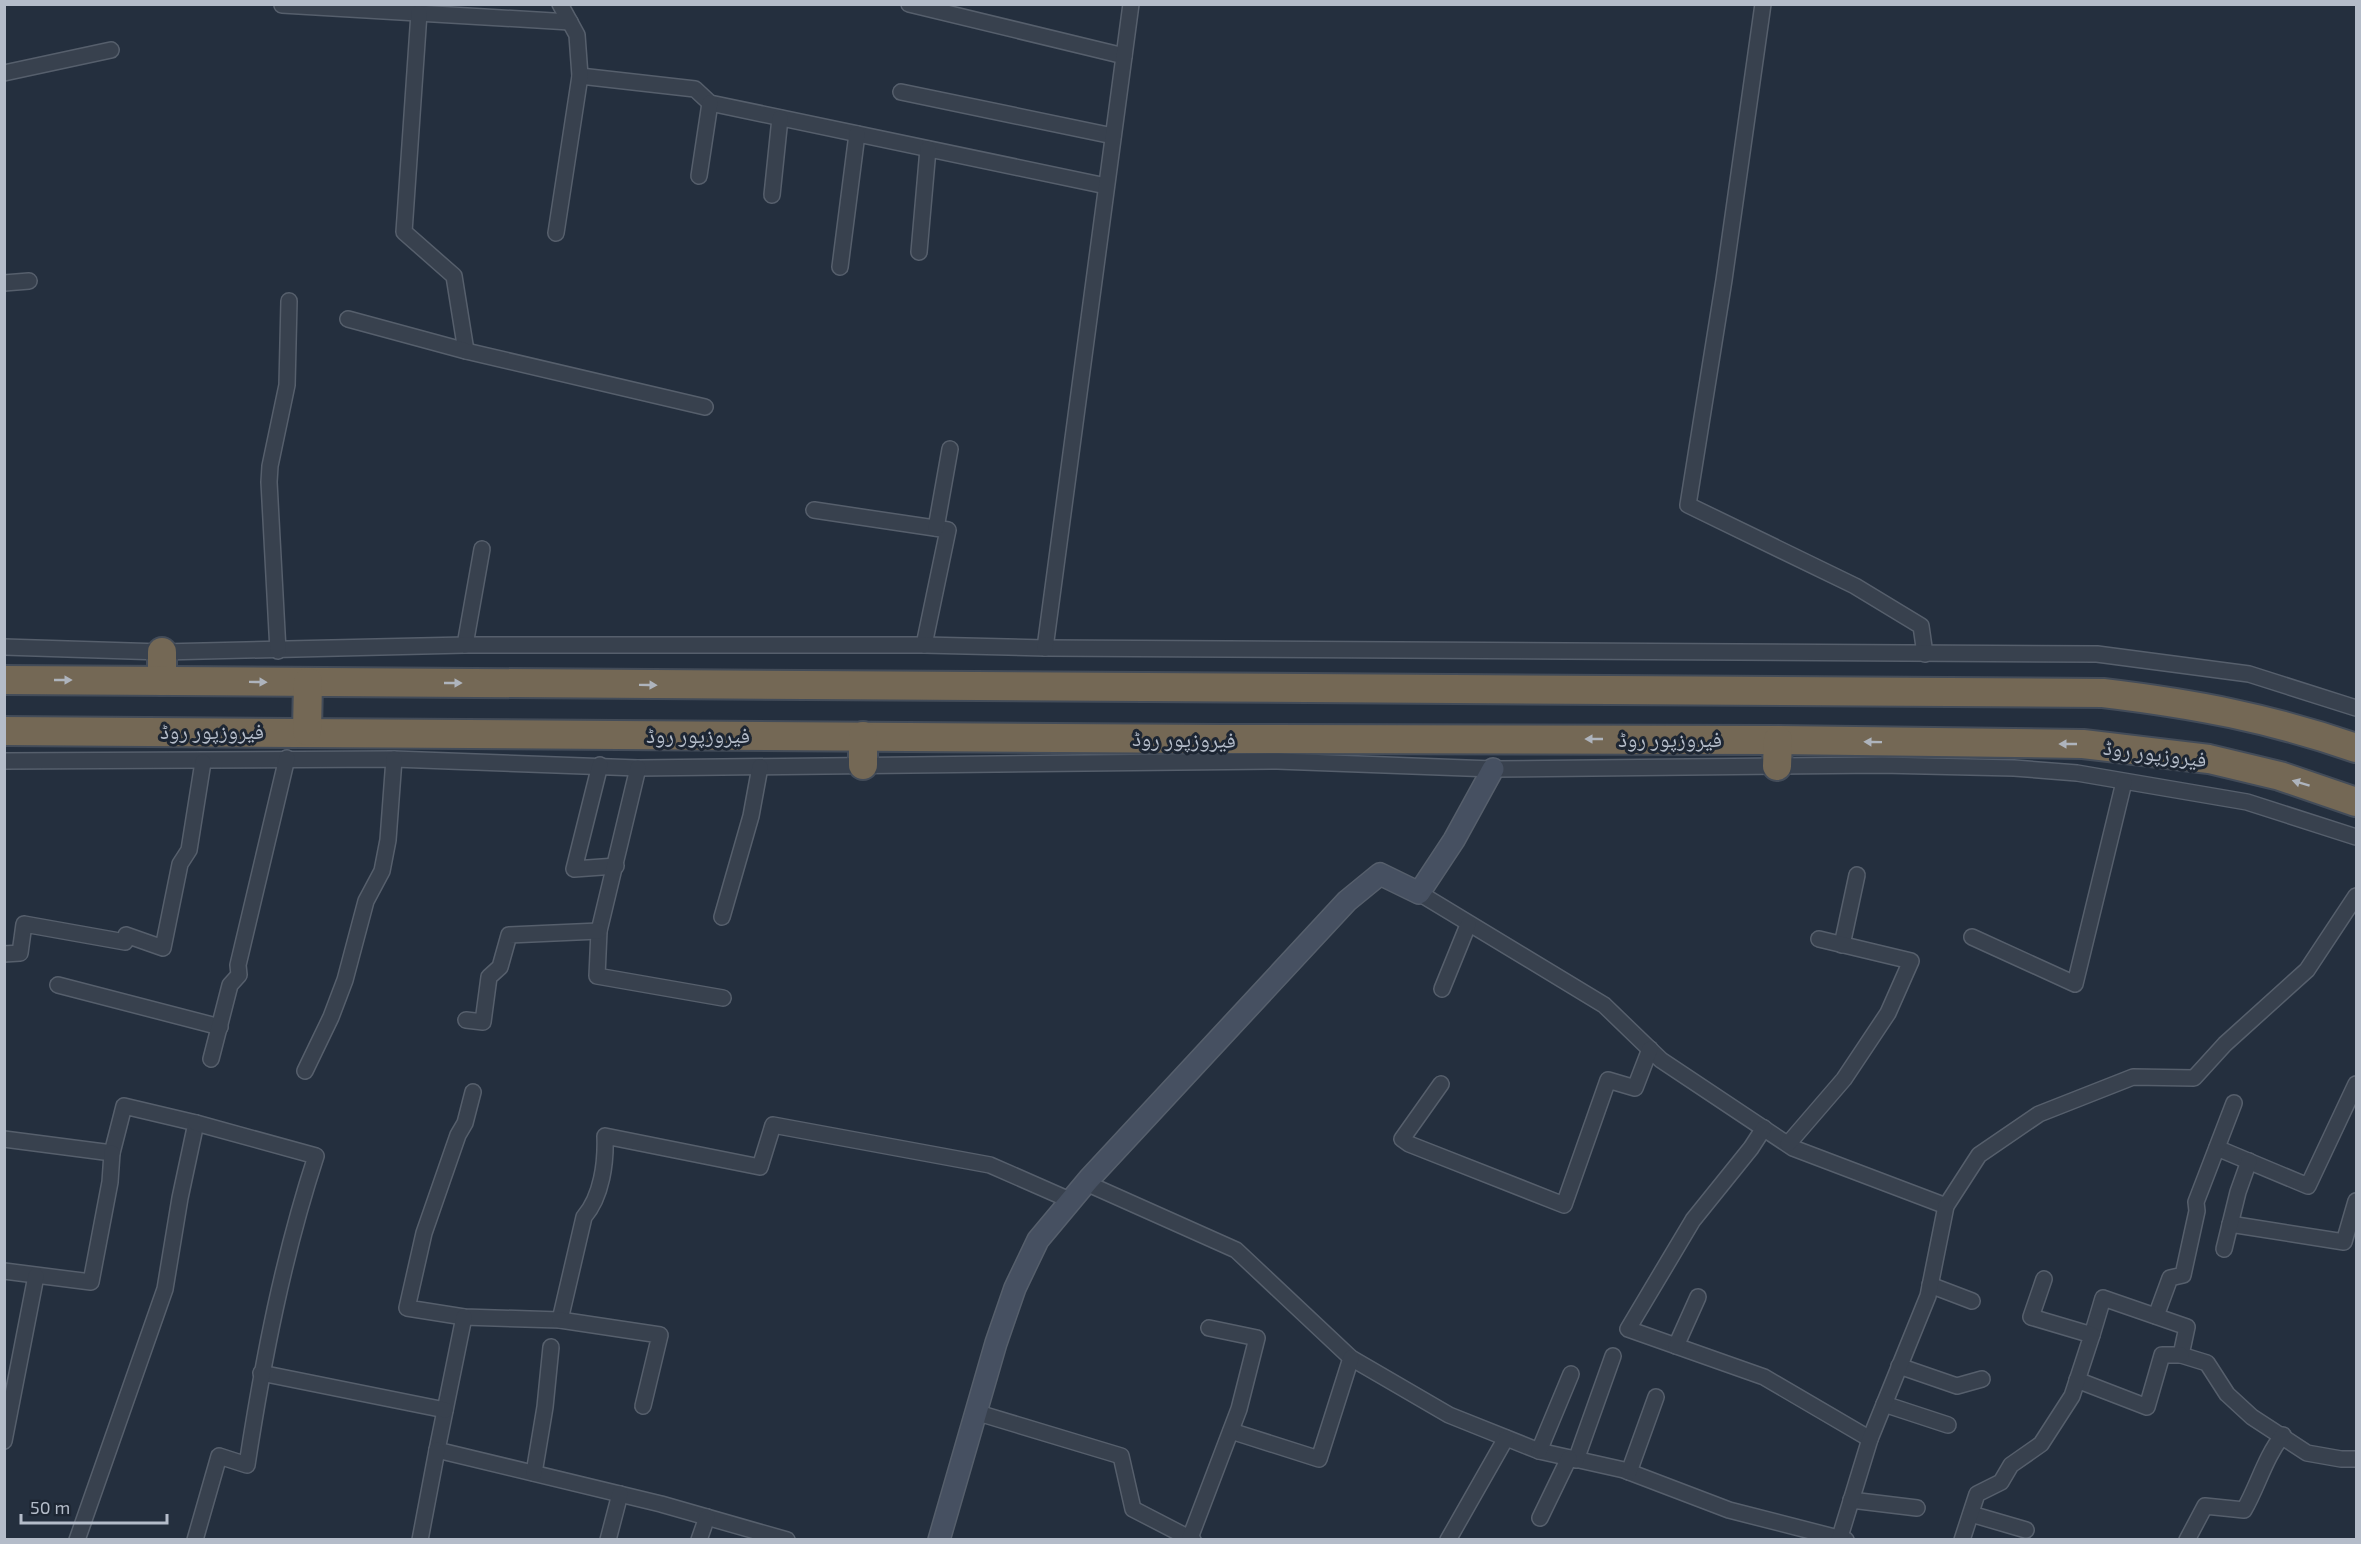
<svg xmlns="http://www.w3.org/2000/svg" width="2361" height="1544" font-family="'Exo 2','Noto Naskh Arabic',sans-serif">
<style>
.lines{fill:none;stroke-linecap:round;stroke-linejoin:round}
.street-casing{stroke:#565f6c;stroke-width:18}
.secondary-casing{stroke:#565f6c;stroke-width:24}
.highway-casing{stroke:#434c59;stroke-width:32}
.street{stroke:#38414e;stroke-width:15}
.secondary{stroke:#465061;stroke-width:21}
.highway{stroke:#746855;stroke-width:28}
.oneway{fill:#aeb4bd}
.labels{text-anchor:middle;stroke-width:6;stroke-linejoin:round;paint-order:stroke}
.street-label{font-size:22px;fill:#b4bcc9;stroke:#1d2633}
</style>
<rect width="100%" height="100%" fill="#242f3e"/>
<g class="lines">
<defs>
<g id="street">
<polyline points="909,4 1124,56"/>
<polyline points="1763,4 1724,280 1688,505 1855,586 1921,626 1925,654"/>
<polyline points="282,5 570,22"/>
<polyline points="419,13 404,232 454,276 466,351"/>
<polyline points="4,73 111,50"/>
<polyline points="580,76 695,89 710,103 1106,186"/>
<polyline points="901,92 1113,136"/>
<polyline points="699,176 710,103"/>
<polyline points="772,195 780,118"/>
<polyline points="556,233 580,76 577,35 560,4"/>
<polyline points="919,252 928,149"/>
<polyline points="840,267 857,134"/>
<polyline points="4,283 29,281"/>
<polyline points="348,319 466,351 705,407"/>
<polyline points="814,510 948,530 924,645"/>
<polyline points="936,528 950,449"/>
<polyline points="465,645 482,549"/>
<polyline points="4,647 162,652 465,645 924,645 1045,648 2097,654 2249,674 2356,708"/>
<polyline points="1045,648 1131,4"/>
<polyline points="278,651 269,482 270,466 287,385 289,301"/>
<polyline points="4,761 394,759 638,768 1277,761 1493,769 1881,765 2014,768 2077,773 2247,802 2356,837"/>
<polyline points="600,765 574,869 616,866"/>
<polyline points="638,768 599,931 597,976 723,998"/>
<polyline points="1419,893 1604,1005 1661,1060 1793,1148 1946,1206"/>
<polyline points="722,917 751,816 760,767"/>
<polyline points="1972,937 2075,984 2124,782"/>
<polyline points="1842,945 1857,875"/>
<polyline points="4,954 20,953 24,924 125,942 126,935 163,948 180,864 189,850 203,762"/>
<polyline points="58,985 220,1027"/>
<polyline points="1442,989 1468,925"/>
<polyline points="466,1020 483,1022 489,977 500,967 509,935 599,931"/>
<polyline points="211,1059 230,985 239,975 238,965 287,758"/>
<polyline points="305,1071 331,1017 345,980 366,901 382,871 388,840 394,759"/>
<polyline points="1441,1084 1402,1139 1409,1144 1564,1205 1608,1080 1635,1088 1650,1049"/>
<path d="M473,1092L465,1123L458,1135L424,1233L407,1308L464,1317L560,1320L584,1217C602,1196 606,1162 605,1136L760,1167L773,1125L990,1165L1072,1201"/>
<polyline points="1764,1128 1751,1148 1693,1220 1628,1329 1764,1377 1870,1439"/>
<polyline points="4,1139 112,1153 124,1106 196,1123 180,1198 165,1289 77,1540"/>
<polyline points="1788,1144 1844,1079 1888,1013 1911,961 1819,939"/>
<polyline points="2217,1148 2308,1186 2356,1084"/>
<polyline points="1086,1183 1236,1250 1351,1358 1449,1415 1539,1451 1624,1470 1729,1510 1846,1540"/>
<polyline points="2230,1224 2344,1242 2356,1201"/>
<polyline points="2224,1249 2238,1192 2249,1161"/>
<polyline points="4,1271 91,1282 110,1182 112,1153"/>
<polyline points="1930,1285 1972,1301"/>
<polyline points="2156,1316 2170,1278 2183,1275 2197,1211 2196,1202 2234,1103"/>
<polyline points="464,1317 437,1450 661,1504 787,1540"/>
<polyline points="560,1320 660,1335 643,1406"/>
<polyline points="2092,1335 2103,1298 2187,1327 2181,1355 2207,1363 2227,1394 2252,1417 2307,1453 2341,1459 2356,1459"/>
<polyline points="1676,1346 1698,1297"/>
<polyline points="1899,1366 1957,1386 1982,1379"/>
<polyline points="261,1373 445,1410"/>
<polyline points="2077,1380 2147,1407 2162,1355 2181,1355"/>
<polyline points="1884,1404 1948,1425"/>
<polyline points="975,1412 1121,1456 1133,1509 1193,1540"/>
<polyline points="1231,1431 1319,1459 1351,1358"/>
<polyline points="4,1441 36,1276"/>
<polyline points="1539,1451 1571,1374"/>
<polyline points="1576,1460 1613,1356"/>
<polyline points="1629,1472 1656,1397"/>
<polyline points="534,1473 545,1407 551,1347"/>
<polyline points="1851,1500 1917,1508"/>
<polyline points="1971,1514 2026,1530"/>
<polyline points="1540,1518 1569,1458"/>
<polyline points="1190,1538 1239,1409 1257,1338 1209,1328"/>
<path d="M195,1540L219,1456L247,1465C263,1360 283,1257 316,1156L196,1123"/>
<polyline points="420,1540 437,1450"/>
<polyline points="608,1540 620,1494"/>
<polyline points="699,1540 707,1517"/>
<polyline points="1448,1540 1506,1438"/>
<polyline points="1839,1540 1870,1439 1928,1296 1946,1206 1979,1155 2039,1114 2133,1077 2194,1078 2225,1044 2307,970 2356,896"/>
<polyline points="1962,1540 1977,1494 2001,1482 2011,1465 2041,1444 2072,1396 2092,1335 2031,1317 2044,1279"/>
<path d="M2187,1540L2205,1506L2244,1510C2258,1486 2265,1457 2283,1435"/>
</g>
<polyline id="secondary" points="939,1540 996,1343 1015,1288 1038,1240 1089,1179 1347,901 1380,874 1419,893 1454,840 1493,769"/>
<g id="highway">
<polyline points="162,652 162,681"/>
<path d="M4,680L2103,693C2195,704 2269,718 2356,748"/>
<polyline points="4,731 1220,739 1778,740 2083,744 2209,759 2280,776 2356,802"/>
<polyline points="307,731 308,682"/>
<polyline points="863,736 863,765"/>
<polyline points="1777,766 1778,740"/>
</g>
</defs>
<use href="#street" class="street-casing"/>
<use href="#secondary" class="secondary-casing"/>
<use href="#highway" class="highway-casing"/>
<use href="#street" class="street"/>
<use href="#secondary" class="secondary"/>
<use href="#highway" class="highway"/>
</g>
<defs><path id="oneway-solid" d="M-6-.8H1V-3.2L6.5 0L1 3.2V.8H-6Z" transform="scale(1.5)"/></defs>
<g class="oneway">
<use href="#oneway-solid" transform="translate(63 680)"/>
<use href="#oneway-solid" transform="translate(258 682) rotate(1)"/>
<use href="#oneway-solid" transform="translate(453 683)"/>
<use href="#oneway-solid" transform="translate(648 685) rotate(1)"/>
<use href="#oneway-solid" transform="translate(1594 739) rotate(-180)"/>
<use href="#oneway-solid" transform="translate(1873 742) rotate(-179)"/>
<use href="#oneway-solid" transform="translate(2068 744) rotate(180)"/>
<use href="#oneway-solid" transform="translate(2301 783) rotate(-163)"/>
</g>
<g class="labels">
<g class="street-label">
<text x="212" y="739">فیروزپور روڈ</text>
<text x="698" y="743">فیروزپور روڈ</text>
<text transform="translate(1184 739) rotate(1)" y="8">فیروزپور روڈ</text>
<text x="1670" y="747">فیروزپور روڈ</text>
<text transform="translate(2155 753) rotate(7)" y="8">فیروزپور روڈ</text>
</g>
</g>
<rect width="2361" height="1544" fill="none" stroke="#b4bcc9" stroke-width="12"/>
<path d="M21 1514v9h146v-9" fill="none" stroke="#b4bcc9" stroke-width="3"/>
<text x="30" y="1514" font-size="18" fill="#b4bcc9" stroke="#1d2633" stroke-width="4.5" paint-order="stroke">50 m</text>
</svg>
